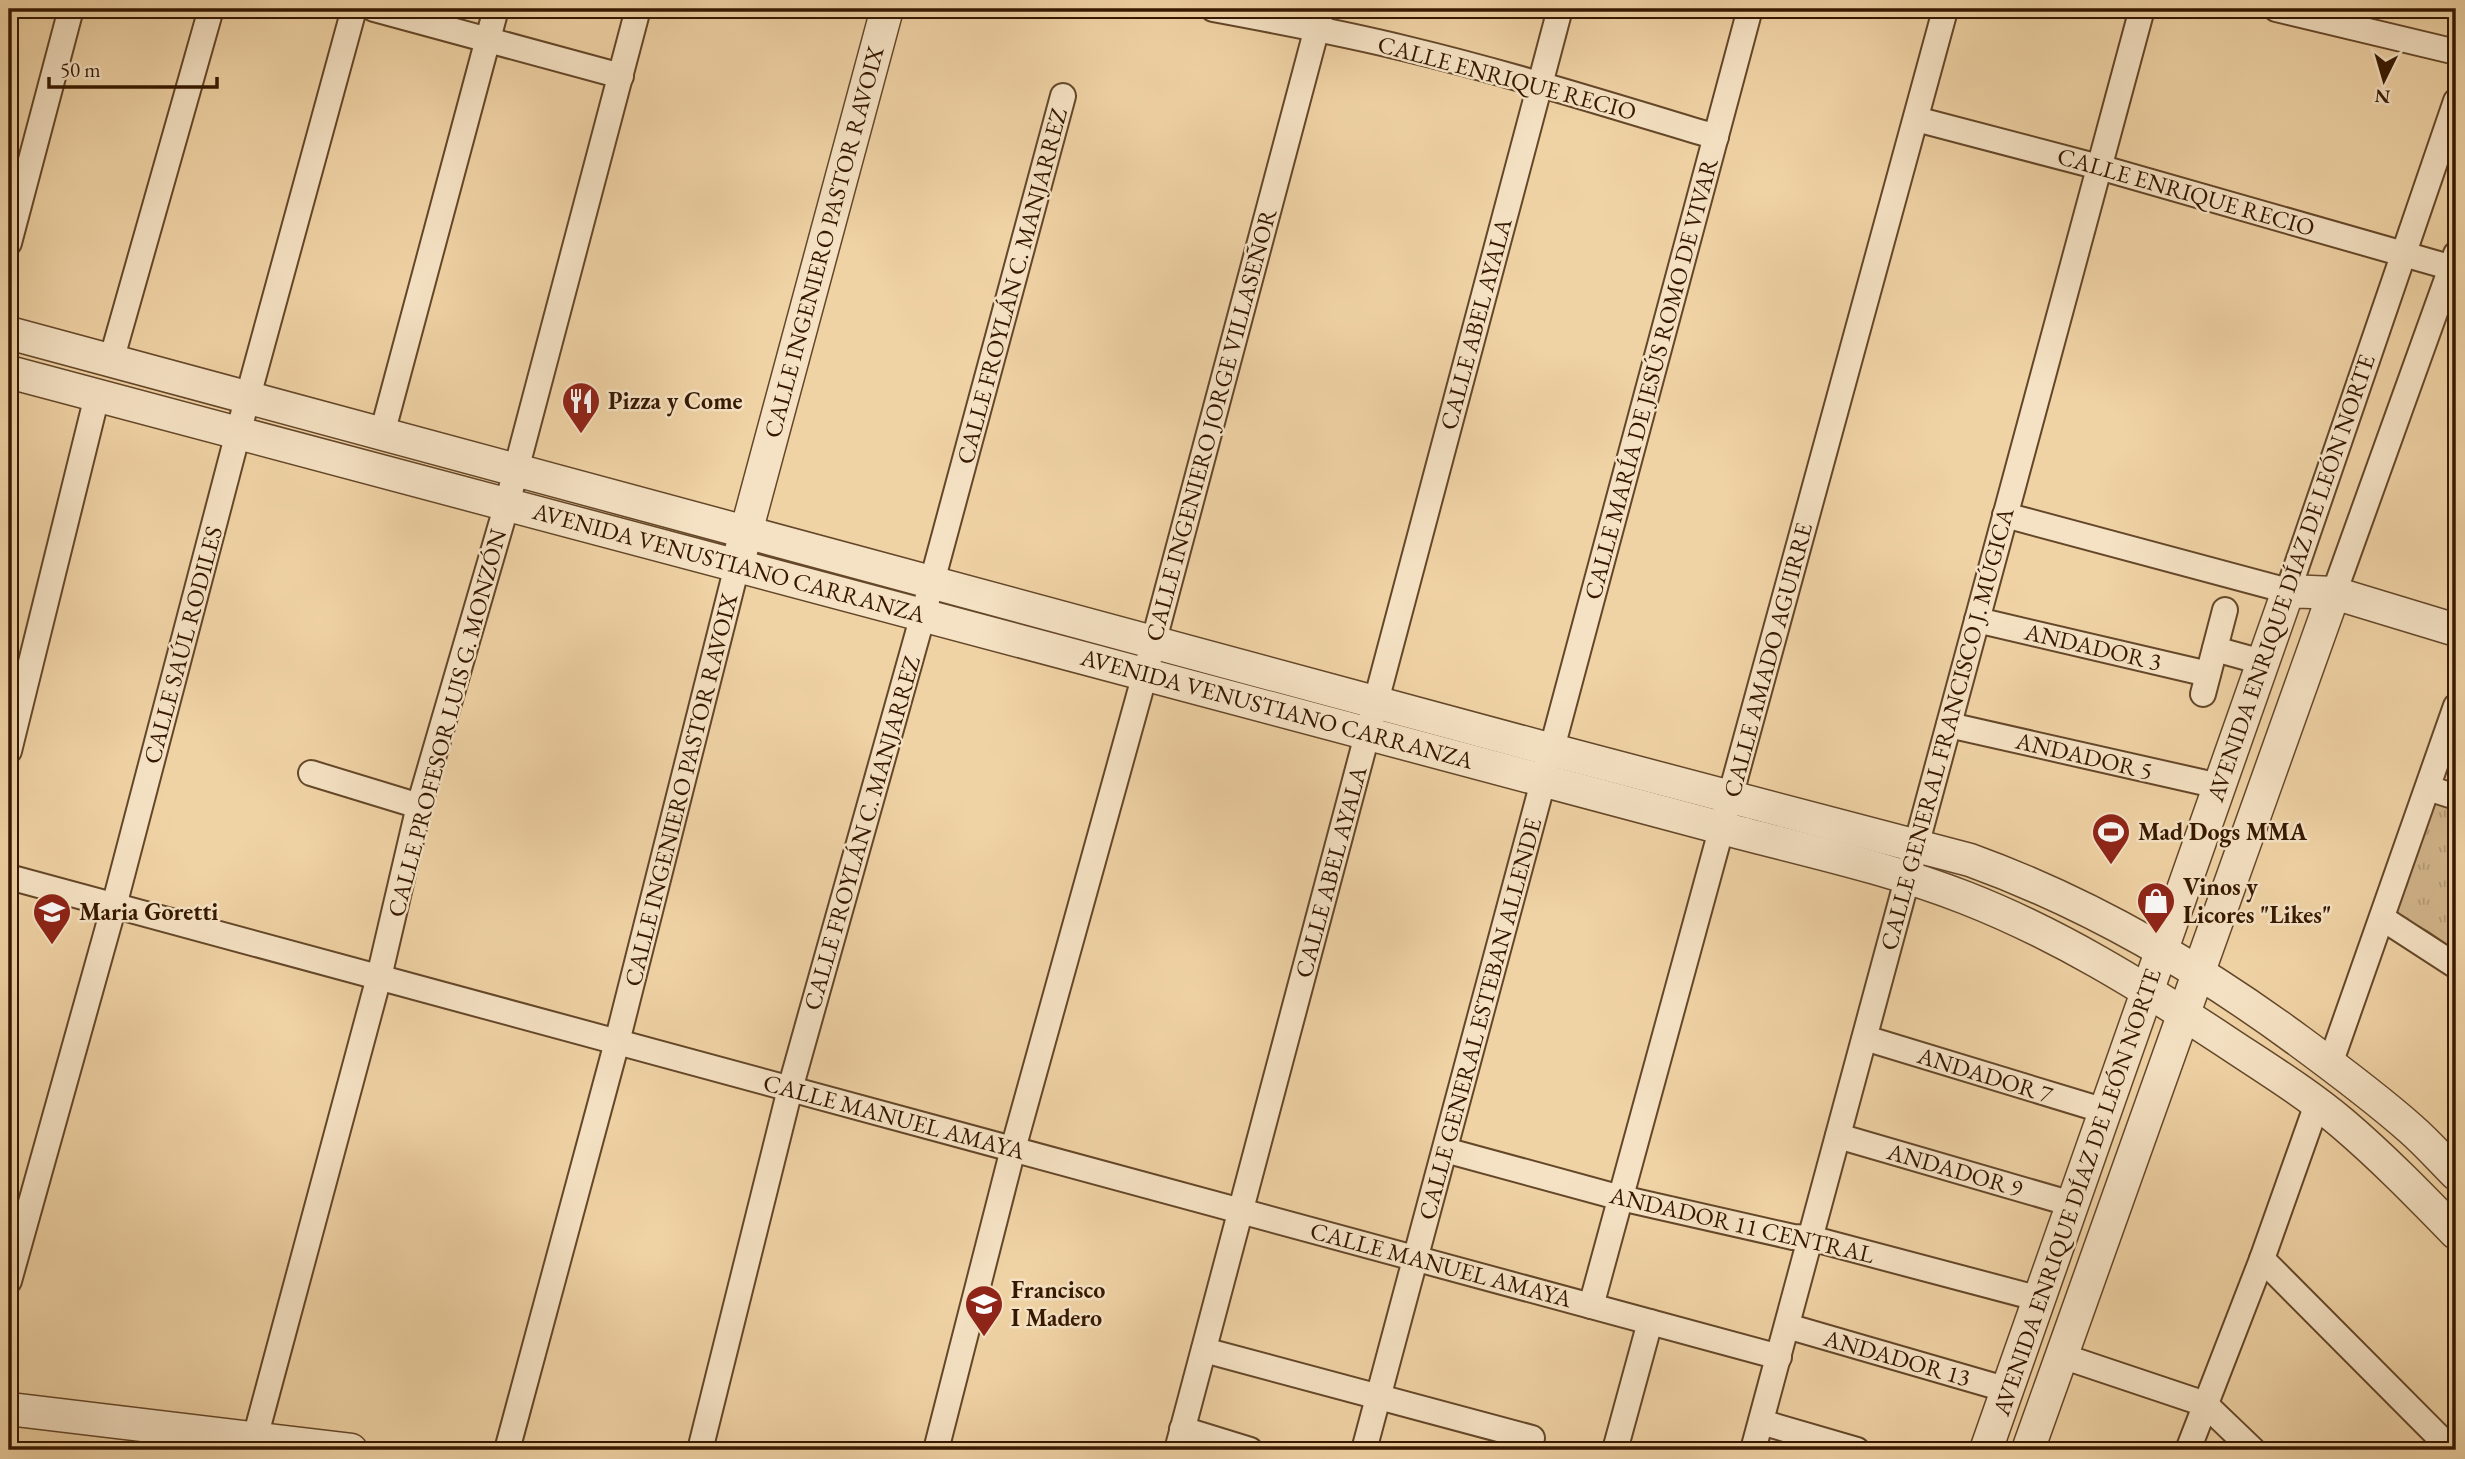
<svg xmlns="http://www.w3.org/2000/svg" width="2465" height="1459" font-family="'EB Garamond',serif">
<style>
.park{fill:url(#park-tufts);stroke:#836644;stroke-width:2}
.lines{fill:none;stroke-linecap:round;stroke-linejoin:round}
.minor-casing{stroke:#644729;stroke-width:28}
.tertiary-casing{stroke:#644729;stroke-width:35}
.minor{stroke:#f5e2c4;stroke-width:24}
.tertiary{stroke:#f5e2c4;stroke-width:32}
.labels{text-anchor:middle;stroke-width:5;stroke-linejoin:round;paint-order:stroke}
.street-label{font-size:24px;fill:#361800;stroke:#f5e2c4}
.poi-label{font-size:24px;font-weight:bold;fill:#361800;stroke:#f5e2c4;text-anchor:start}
</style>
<defs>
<pattern id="park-tufts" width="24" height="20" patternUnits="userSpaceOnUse" patternTransform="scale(1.75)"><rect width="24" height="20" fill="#d0b389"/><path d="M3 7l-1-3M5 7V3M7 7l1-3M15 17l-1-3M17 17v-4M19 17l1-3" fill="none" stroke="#b39974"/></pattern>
</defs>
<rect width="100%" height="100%" fill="#f0d3a5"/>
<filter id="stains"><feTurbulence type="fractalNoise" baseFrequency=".00286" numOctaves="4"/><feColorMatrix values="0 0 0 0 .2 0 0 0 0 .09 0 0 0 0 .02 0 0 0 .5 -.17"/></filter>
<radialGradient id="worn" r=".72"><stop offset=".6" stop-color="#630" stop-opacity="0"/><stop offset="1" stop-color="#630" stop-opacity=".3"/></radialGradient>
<polygon class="park" points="2434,803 2456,810 2456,951 2427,931 2392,913"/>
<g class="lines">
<defs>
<g id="minor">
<polyline points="374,9 621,76"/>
<path d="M1213,9C1278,21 1343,33 1407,49C1511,74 1613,106 1716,137"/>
<polyline points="2276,9 2456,52"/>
<polyline points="1916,119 2099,167 2456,269"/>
<polyline points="9,243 71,9"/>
<polyline points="111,361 211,9"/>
<polyline points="382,434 496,9"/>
<polyline points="2005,515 2288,591 2456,101"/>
<polyline points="2334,593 2456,254"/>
<polyline points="1977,620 2208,674"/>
<polyline points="2215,649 2262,662"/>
<polyline points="2203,694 2225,610"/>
<polyline points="1949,725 2219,786"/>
<polyline points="9,751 97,396"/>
<polyline points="311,773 419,806"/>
<polyline points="2428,788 2456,797"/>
<polyline points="9,877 1779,1357"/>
<polyline points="2382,918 2456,966"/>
<polyline points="1865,1038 2105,1111"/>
<polyline points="2330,1064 2456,706"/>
<polyline points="1838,1136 2072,1204"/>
<polyline points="1445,1150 1621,1198 1793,1237 1810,1238 2040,1299"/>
<polyline points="2262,1259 2452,1450"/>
<polyline points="9,1281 114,906 238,433 354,9"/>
<polyline points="1591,1306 1944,14"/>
<polyline points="1787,1326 2008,1390"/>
<polyline points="1204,1350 1532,1438"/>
<polyline points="2062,1356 2205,1404 2253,1450"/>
<polyline points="1761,1422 1857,1450"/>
<polyline points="1182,1429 1250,1450"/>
<polyline points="255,1438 379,977 419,806 507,504 638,9"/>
<polyline points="507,1450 617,1042 737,566"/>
<polyline points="700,1450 790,1089 923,615 1063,96"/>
<polyline points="936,1450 1013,1149 1145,674 1322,9"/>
<polyline points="1177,1450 1560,9"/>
<polyline points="1364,1450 1750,9"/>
<polyline points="1615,1450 1650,1322"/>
<polyline points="1753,1450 2142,9"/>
<polyline points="2188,1450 2262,1259 2317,1104"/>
</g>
<g id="tertiary">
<path d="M9,333L1552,750L1970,860C2089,903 2197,966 2299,1041C2337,1069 2376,1098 2411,1129C2427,1143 2441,1159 2456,1174"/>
<path d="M9,372L1722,828C1801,849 1890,868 1966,898C2058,934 2142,986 2225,1041C2264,1067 2305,1092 2342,1123C2382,1157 2419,1195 2456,1233"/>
<polyline points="741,551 887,9"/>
<polyline points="9,1409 351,1450"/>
<polyline points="1986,1450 2288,591 2334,593 2456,630"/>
<polyline points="2028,1450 2334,593"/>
</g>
</defs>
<use href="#minor" class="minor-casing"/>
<use href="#tertiary" class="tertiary-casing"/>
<use href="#minor" class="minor"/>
<use href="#tertiary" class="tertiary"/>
</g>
<defs>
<symbol id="restaurant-pin" viewBox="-11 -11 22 30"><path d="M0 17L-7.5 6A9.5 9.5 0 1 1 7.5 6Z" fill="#8f2418" stroke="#f5e2c4"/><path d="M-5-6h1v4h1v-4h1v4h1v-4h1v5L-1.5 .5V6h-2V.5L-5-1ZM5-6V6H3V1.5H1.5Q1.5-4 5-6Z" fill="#fff"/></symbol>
<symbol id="stadium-pin" viewBox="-11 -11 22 30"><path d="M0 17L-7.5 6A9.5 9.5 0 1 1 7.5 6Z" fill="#8f2418" stroke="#f5e2c4"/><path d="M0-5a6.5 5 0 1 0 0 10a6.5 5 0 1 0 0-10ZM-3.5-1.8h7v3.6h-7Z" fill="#fff"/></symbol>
<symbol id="shop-pin" viewBox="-11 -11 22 30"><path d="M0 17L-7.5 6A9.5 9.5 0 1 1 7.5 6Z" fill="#8f2418" stroke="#f5e2c4"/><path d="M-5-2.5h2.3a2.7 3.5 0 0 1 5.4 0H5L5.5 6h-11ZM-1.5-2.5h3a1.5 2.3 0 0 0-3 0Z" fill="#fff"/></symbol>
<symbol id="school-pin" viewBox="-11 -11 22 30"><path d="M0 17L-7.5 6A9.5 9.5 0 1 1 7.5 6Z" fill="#8f2418" stroke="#f5e2c4"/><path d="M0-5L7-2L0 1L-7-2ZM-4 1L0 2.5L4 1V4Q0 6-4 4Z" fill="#fff"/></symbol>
</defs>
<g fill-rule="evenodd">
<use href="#restaurant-pin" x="559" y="379" width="44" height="60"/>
<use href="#stadium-pin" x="2089" y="810" width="44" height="60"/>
<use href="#shop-pin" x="2134" y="879" width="44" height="60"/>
<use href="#school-pin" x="30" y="890" width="44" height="60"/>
<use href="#school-pin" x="962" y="1282" width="44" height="60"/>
</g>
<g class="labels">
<g class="street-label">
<text transform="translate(1507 78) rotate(15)" y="8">CALLE ENRIQUE RECIO</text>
<text transform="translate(2186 192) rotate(16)" y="8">CALLE ENRIQUE RECIO</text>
<text transform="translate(824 242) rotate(-75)" y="8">CALLE INGENIERO PASTOR RAVOIX</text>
<text transform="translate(1012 286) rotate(-75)" y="8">CALLE FROYLÁN C. MANJARREZ</text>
<text transform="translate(1476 324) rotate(-75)" y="8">CALLE ABEL AYALA</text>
<text transform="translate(1651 379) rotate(-75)" y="8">CALLE MARÍA DE JESÚS ROMO DE VIVAR</text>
<text transform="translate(1211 425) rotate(-75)" y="8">CALLE INGENIERO JORGE VILLASEÑOR</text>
<text transform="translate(729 563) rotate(15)" y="8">AVENIDA VENUSTIANO CARRANZA</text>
<text transform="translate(2291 578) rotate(-71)" y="8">AVENIDA ENRIQUE DÍAZ DE LEÓN NORTE</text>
<text transform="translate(183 645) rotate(-75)" y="8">CALLE SAÚL RODILES</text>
<text transform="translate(2093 647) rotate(13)" y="8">ANDADOR 3</text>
<text transform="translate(1768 660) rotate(-75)" y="8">CALLE AMADO AGUIRRE</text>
<text transform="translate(1277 709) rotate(15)" y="8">AVENIDA VENUSTIANO CARRANZA</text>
<text transform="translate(447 723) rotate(-75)" y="8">CALLE PROFESOR LUIS G. MONZÓN</text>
<text transform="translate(1947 729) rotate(-75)" y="8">CALLE GENERAL FRANCISCO J. MÚGICA</text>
<text transform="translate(2084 756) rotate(13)" y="8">ANDADOR 5</text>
<text transform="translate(681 790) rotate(-76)" y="8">CALLE INGENIERO PASTOR RAVOIX</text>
<text transform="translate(862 833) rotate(-74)" y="8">CALLE FROYLÁN C. MANJARREZ</text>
<text transform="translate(1331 872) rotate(-75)" y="8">CALLE ABEL AYALA</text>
<text transform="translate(1480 1019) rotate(-75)" y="8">CALLE GENERAL ESTEBAN ALLENDE</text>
<text transform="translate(1985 1075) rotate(17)" y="8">ANDADOR 7</text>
<text transform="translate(894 1117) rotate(15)" y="8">CALLE MANUEL AMAYA</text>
<text transform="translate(1955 1170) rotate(16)" y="8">ANDADOR 9</text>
<text transform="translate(2077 1192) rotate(-71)" y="8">AVENIDA ENRIQUE DÍAZ DE LEÓN NORTE</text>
<text transform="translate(1742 1225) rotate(13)" y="8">ANDADOR 11 CENTRAL</text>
<text transform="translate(1441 1265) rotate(15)" y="8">CALLE MANUEL AMAYA</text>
<text transform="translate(1897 1358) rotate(16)" y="8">ANDADOR 13</text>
</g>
<g class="poi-label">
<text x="608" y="409">Pizza y Come</text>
<text x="2138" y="840">Mad Dogs MMA</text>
<text x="2183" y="895">Vinos y<tspan x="2183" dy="28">Licores "Likes"</tspan></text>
<text x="79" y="920">Maria Goretti</text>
<text x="1011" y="1298">Francisco<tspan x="1011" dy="28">I Madero</tspan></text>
</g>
</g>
<rect width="2465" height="1459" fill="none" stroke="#f0d3a5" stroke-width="35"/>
<rect x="10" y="10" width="2444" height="1438" fill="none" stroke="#361800" stroke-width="3.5"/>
<rect x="18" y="18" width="2430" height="1424" fill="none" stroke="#361800" stroke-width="2"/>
<g transform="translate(2384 80) rotate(185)" stroke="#f5e2c4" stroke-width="5" paint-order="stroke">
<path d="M0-5L12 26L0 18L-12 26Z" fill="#361800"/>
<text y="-10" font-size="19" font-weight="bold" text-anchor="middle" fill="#361800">N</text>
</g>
<path d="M49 77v10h168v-10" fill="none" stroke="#361800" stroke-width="3.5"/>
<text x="60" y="77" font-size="21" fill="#361800" stroke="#f5e2c4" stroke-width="5" paint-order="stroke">50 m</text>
<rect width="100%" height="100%" filter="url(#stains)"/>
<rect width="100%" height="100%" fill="url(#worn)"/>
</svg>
